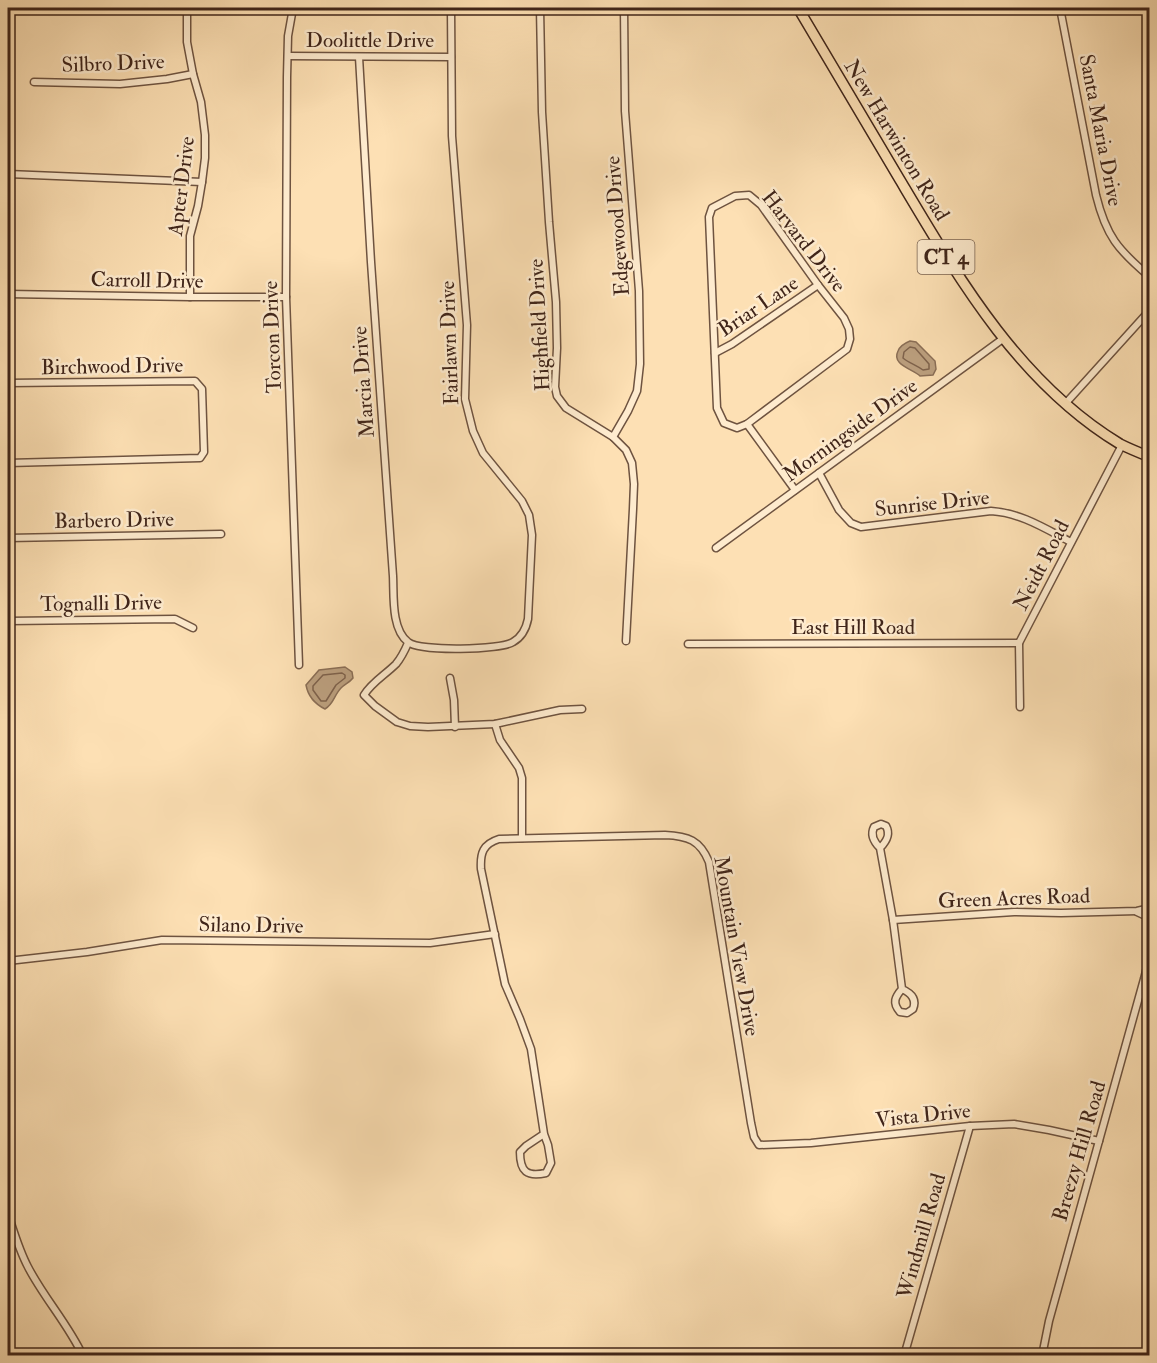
<svg xmlns="http://www.w3.org/2000/svg" width="1157" height="1363" font-family="'IM FELL Double Pica',serif">
<style>
.water{fill:#bca07f;stroke:#8a6e56;stroke-width:1.5}
.lines{fill:none;stroke-linecap:round;stroke-linejoin:round}
.shore{stroke:#7e624c;stroke-width:1.5}
.minor-casing{stroke:#6e5340;stroke-width:9}
.primary-casing{stroke:#3f2419;stroke-width:12}
.minor{stroke:#feebce;stroke-width:6}
.primary{stroke:#fde0b4;stroke-width:9}
.labels{text-anchor:middle;stroke-width:5;stroke-linejoin:round;paint-order:stroke}
.shield{fill:#feebce;stroke:#78604f;stroke-width:1.5}
.shield-label{font-size:20px;font-weight:bold;fill:#3f2419}
.street-label{font-size:21px;fill:#3f2419;stroke:#feebce}
</style>
<rect width="100%" height="100%" fill="#fde0b4"/>
<filter id="stains"><feTurbulence type="fractalNoise" baseFrequency=".00333" numOctaves="4"/><feColorMatrix values="0 0 0 0 .2 0 0 0 0 .09 0 0 0 0 .02 0 0 0 .5 -.17"/></filter>
<radialGradient id="worn" r=".72"><stop offset=".6" stop-color="#630" stop-opacity="0"/><stop offset="1" stop-color="#630" stop-opacity=".3"/></radialGradient>
<g class="water">
<path d="M910,341L916,342L935,361L936,369L933,375L920,376C913,369 891,365 898,351C900,346 905,343 910,341Z"/>
<path d="M345,667L352,672L353,678C349,683 345,684 341,688C334,695 334,704 325,709C315,704 308,696 306,685L319,670Z"/>
</g>
<g class="lines">
<g class="shore">
<path d="M910,347L915,348L929,364V369L923,370C916,365 909,363 903,358L904,352Z"/>
<polygon points="342,673 345,675 345,678 336,685 326,701 321,701 313,690 313,686 323,675"/>
</g>
<defs>
<g id="minor">
<polyline points="187,8 187,42 193,74 201,102 205,135 205,158 202,182 198,206 190,236 190,297"/>
<polyline points="293,8 288,36 287,77 286,297 299,665"/>
<polyline points="540,8 542,112 549,222 556,302 557,348 555,387 557,396 566,408 613,437 626,450 632,463 634,484 633,509 626,641"/>
<path d="M1060,8L1096,195C1106,236 1118,250 1150,277"/>
<polyline points="1147,8 1150,22"/>
<polyline points="288,56 451,57"/>
<path d="M359,57L371,262L393,576C394,595 391,629 408,642C420,652 501,650 513,642C522,637 526,629 528,619L532,535L529,515L522,501L483,453L473,431L465,399L467,325L452,136L451,8"/>
<polyline points="34,82 120,84 167,79 193,74"/>
<polyline points="8,174 202,182"/>
<polygon points="749,195 761,205 818,285 844,318 849,329 850,339 847,349 747,424 737,428 724,423 717,408 709,217 712,208 735,196"/>
<polyline points="8,294 190,297 286,297"/>
<polyline points="715,353 732,344 818,285"/>
<polyline points="8,383 195,381 202,389 204,452 200,458 8,463"/>
<polyline points="1065,404 1150,310"/>
<polyline points="747,424 795,490"/>
<polyline points="613,437 628,411 637,391 640,364 639,291 625,111 624,8"/>
<path d="M819,473L839,510L851,523L861,527L991,511C1021,513 1044,528 1071,542"/>
<polyline points="8,538 221,534"/>
<polyline points="716,548 1004,338"/>
<polyline points="8,621 175,619 193,628"/>
<path d="M408,643C405,650 401,658 396,664C385,675 372,682 364,695L375,706L397,722L410,726L428,727L495,724L560,710L582,709"/>
<polyline points="688,644 1019,643"/>
<polyline points="450,678 454,700 455,727"/>
<polyline points="1020,707 1019,643 1122,445"/>
<polyline points="495,724 500,740 519,768 522,778 522,838"/>
<path d="M880,848C886,842 891,835 886,826L881,824L874,827C870,835 874,842 880,848L893,920L902,989C895,997 892,1003 900,1012L907,1013L913,1009C917,999 911,993 902,989"/>
<polyline points="1137,912 1150,918"/>
<polyline points="893,920 1014,912 1061,913 1137,911 1150,908"/>
<polyline points="8,961 87,952 162,940 430,943 495,934"/>
<path d="M544,1134L526,1146L520,1152C520,1172 527,1177 546,1173L551,1163L548,1145L544,1134L531,1049L520,1019L505,984L481,869C480,853 483,844 499,839L665,835C688,836 700,840 709,862L751,1123L754,1137L759,1145L811,1143L970,1126L1014,1124L1049,1130L1099,1141"/>
<path d="M8,1214C14,1232 19,1250 28,1267C44,1298 68,1324 83,1356"/>
<polyline points="904,1356 970,1126"/>
<polyline points="1042,1356 1049,1321 1144,979 1150,955"/>
</g>
<path id="primary" d="M798,8C832,65 866,123 900,180C959,279 1019,383 1120,444C1130,449 1140,453 1150,457"/>
</defs>
<use href="#minor" class="minor-casing"/>
<use href="#primary" class="primary-casing"/>
<use href="#minor" class="minor"/>
<use href="#primary" class="primary"/>
</g>
<g class="labels">
<rect class="shield" x="917.5" y="240" width="57" height="34" rx="4.5"/>
<g class="shield-label">
<text x="946" y="264">CT 4</text>
</g>
<g class="street-label">
<text x="370" y="47">Doolittle Drive</text>
<text transform="translate(113 63) rotate(-2)" y="7">Silbro Drive</text>
<text transform="translate(1101 130) rotate(79)" y="7">Santa Maria Drive</text>
<text transform="translate(897 140) rotate(59)" y="7">New Harwinton Road</text>
<text transform="translate(181 186) rotate(-83)" y="7">Apter Drive</text>
<text transform="translate(617 226) rotate(-94)" y="7">Edgewood Drive</text>
<text transform="translate(804 241) rotate(52)" y="7">Harvard Drive</text>
<text transform="translate(147 280) rotate(1)" y="7">Carroll Drive</text>
<text transform="translate(758 306) rotate(-34)" y="7">Briar Lane</text>
<text transform="translate(539 325) rotate(-93)" y="7">Highfield Drive</text>
<text transform="translate(272 337) rotate(-92)" y="7">Torcon Drive</text>
<text transform="translate(449 343) rotate(-92)" y="7">Fairlawn Drive</text>
<text transform="translate(112 366) rotate(-1)" y="7">Birchwood Drive</text>
<text transform="translate(363 382) rotate(-94)" y="7">Marcia Drive</text>
<text transform="translate(850 430) rotate(-36)" y="7">Morningside Drive</text>
<text transform="translate(932 503) rotate(-6)" y="7">Sunrise Drive</text>
<text transform="translate(114 520) rotate(-1)" y="7">Barbero Drive</text>
<text transform="translate(1041 565) rotate(-63)" y="7">Neidt Road</text>
<text transform="translate(101 603) rotate(-1)" y="7">Tognalli Drive</text>
<text x="853" y="634">East Hill Road</text>
<text transform="translate(1014 898) rotate(-2)" y="7">Green Acres Road</text>
<text transform="translate(251 925) rotate(1)" y="7">Silano Drive</text>
<text transform="translate(737 946) rotate(80)" y="7">Mountain View Drive</text>
<text transform="translate(923 1115) rotate(-6)" y="7">Vista Drive</text>
<text transform="translate(1079 1151) rotate(-74)" y="7">Breezy Hill Road</text>
<text transform="translate(921 1236) rotate(-74)" y="7">Windmill Road</text>
</g>
</g>
<rect width="1157" height="1363" fill="none" stroke="#fde0b4" stroke-width="30"/>
<rect x="9" y="9" width="1139" height="1345" fill="none" stroke="#3f2419" stroke-width="3"/>
<rect x="15" y="15" width="1127" height="1333" fill="none" stroke="#3f2419" stroke-width="1.5"/>
<rect width="100%" height="100%" filter="url(#stains)"/>
<rect width="100%" height="100%" fill="url(#worn)"/>
</svg>
